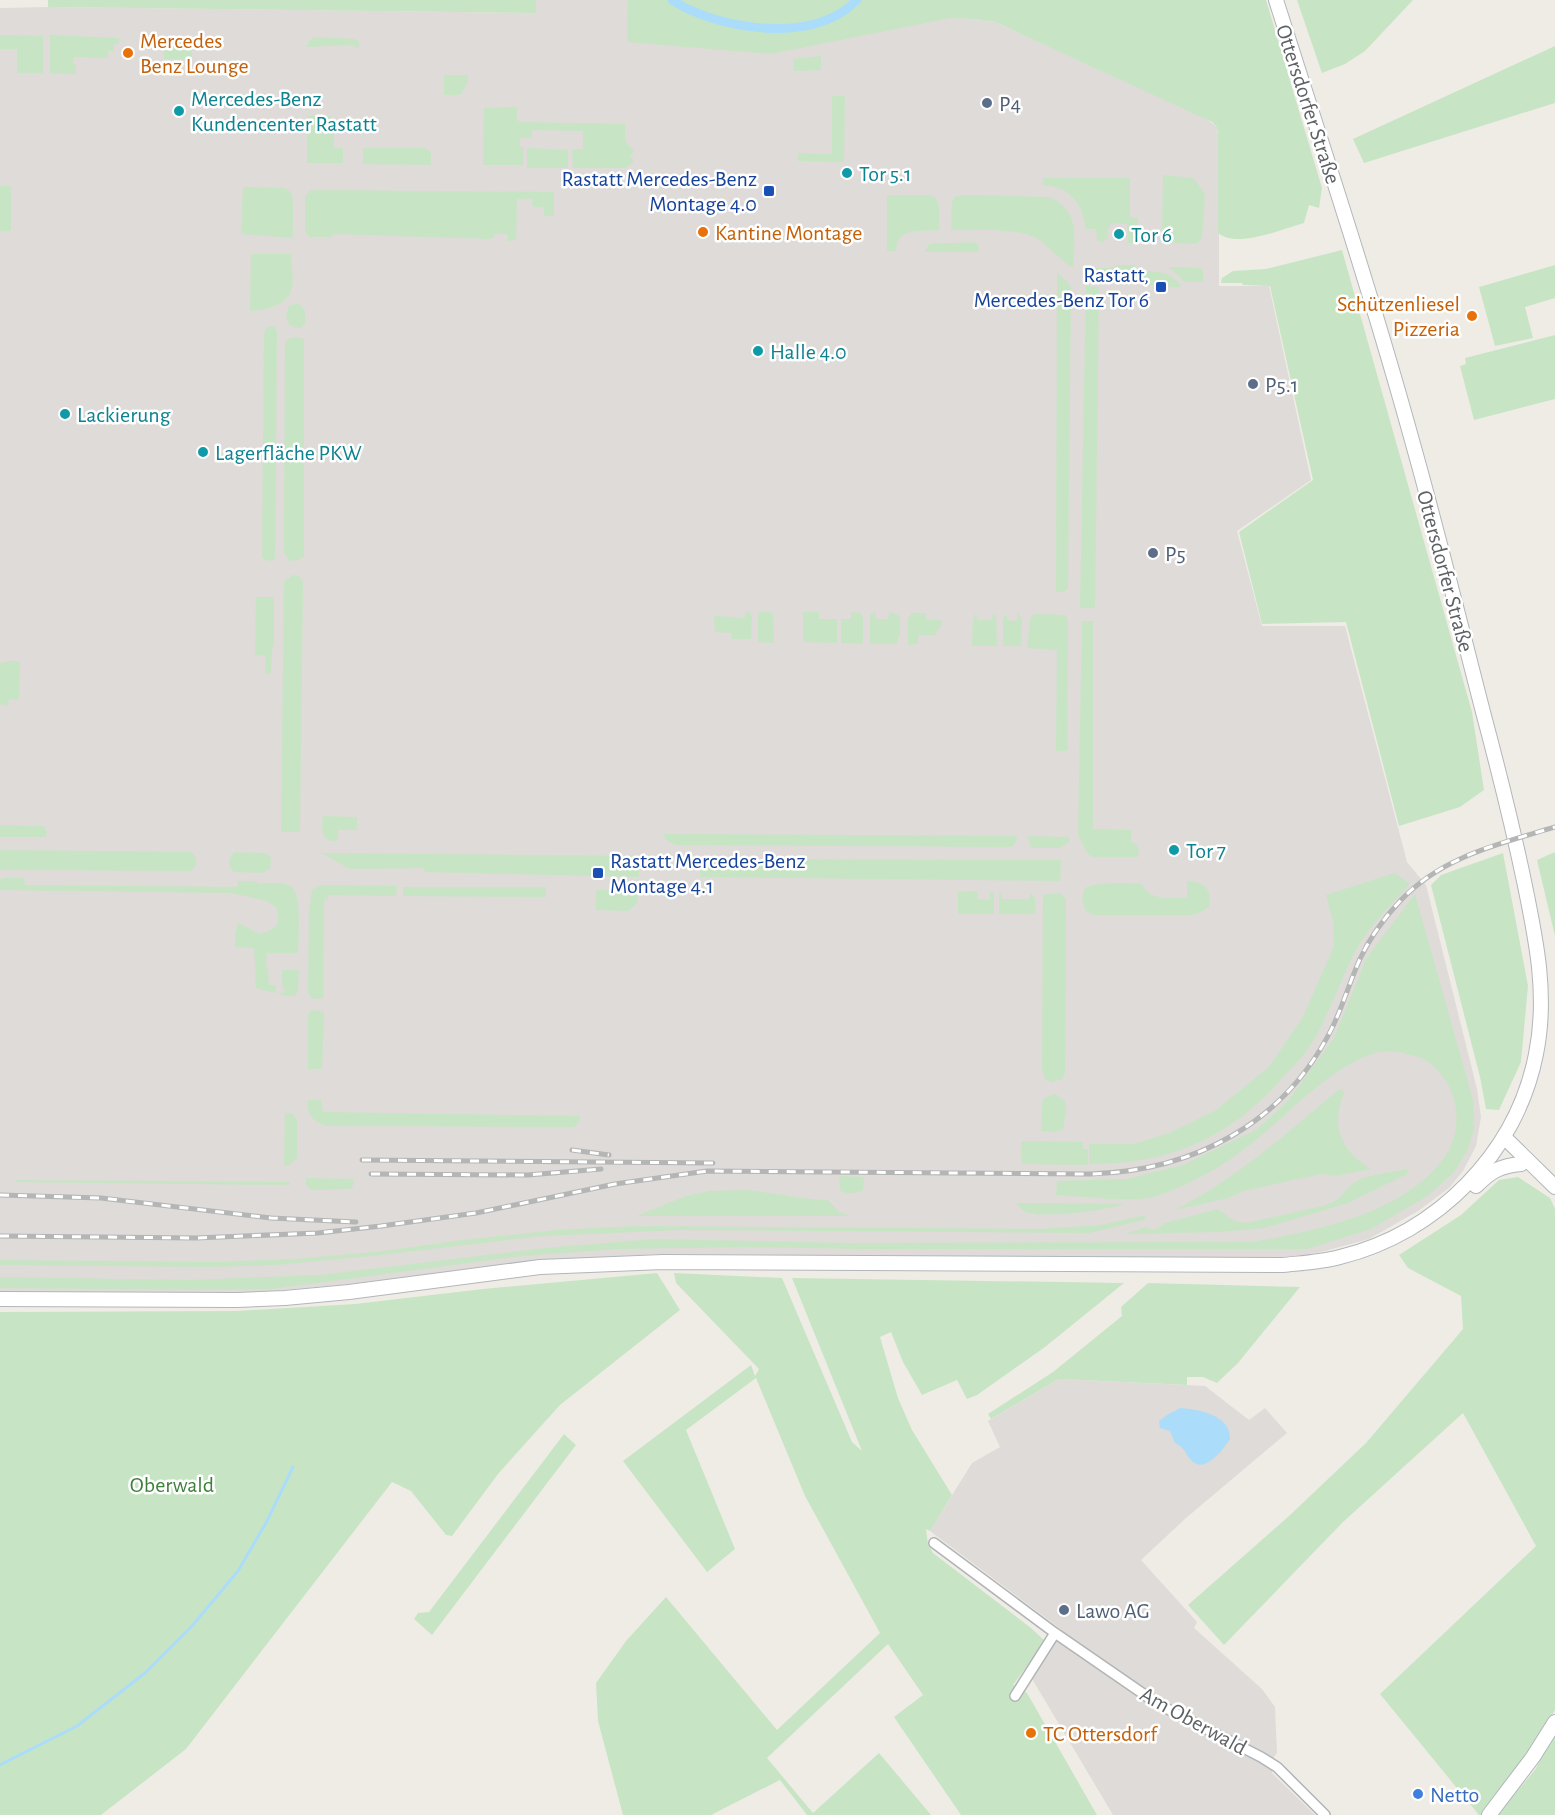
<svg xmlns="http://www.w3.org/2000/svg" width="1555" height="1815" font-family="'Alegreya Sans',sans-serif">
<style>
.industrial{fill:#dedbd8}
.green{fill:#c7e5c4}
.water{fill:#abddfa}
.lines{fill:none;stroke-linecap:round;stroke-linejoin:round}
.stream{stroke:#abddfa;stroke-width:3}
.canal{stroke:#abddfa;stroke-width:9}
.street-casing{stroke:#b1b4b7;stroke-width:12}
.secondary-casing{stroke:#b2b6ba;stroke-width:16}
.street{stroke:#fff;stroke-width:9}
.secondary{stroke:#fff;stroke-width:14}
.rail-casing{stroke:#b4b5b5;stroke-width:5}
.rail{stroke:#fff;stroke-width:3;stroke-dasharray:9;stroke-linecap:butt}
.food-dot{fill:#e8710a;stroke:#fff;stroke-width:2}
.service-dot{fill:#5c6f8a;stroke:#fff;stroke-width:2}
.culture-dot{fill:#0f9aa8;stroke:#fff;stroke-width:2}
.transit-dot{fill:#1a4fb4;stroke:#fff;stroke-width:2}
.shop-dot{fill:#3f7fe0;stroke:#fff;stroke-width:2}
.labels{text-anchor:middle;stroke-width:5;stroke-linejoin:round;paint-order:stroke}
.food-label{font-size:22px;fill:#c56008;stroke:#fff;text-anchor:start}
.culture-label{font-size:22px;fill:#0d838f;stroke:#fff;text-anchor:start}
.service-label{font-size:22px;fill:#4e5e75;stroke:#fff;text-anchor:start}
.street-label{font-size:22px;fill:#5e6265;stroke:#fff}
.transit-label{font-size:22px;fill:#164399;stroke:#fff;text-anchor:end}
.park-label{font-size:22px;fill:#3c803a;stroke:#fff}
.shop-label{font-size:22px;fill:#366cbe;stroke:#fff;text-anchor:start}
</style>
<rect width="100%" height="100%" fill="#efece6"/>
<g class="industrial">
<polygon points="536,0 626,0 628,3 973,19 995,22 1205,118 1216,126 1219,139 1219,286 1269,286 1311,480 1237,531 1262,626 1345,626 1407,862 1426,885 1477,1089 1481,1117 1476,1146 1463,1171 1449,1188 1418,1211 1369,1239 1321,1252 1281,1258 659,1254 541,1260 350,1284 237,1294 0,1293 0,8 48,7 535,13"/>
<polygon points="1059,1379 1205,1386 1249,1420 1265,1408 1287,1433 1186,1518 1141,1560 1197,1622 1194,1628 1262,1689 1275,1707 1277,1753 1274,1757 1272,1773 1315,1815 1113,1815 1031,1677 1062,1630 930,1531 972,1463 1000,1447 988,1421"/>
</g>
<g class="green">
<polygon points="48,0 536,0 536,13 48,7"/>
<path d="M626,0H1266L1322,188L1319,208L1309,205L1304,223C1282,229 1237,249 1218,233V133L1216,126L1212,122L995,22L973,19L950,18L770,54L627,42L628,3Z"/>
<polygon points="1297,0 1413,0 1365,51 1345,64 1322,73"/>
<polygon points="0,35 43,36 43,73 17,73 17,49 0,49"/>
<polygon points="50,35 119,38 119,44 114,44 114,51 108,51 108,58 74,57 73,64 76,64 76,74 50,73"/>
<polygon points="315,37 354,39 358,41 360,46 356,48 354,45 306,47 310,40"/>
<polygon points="164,38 191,38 192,59 164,59"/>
<polygon points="1555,46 1555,103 1364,163 1353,139"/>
<polygon points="821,56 821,70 794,71 793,59"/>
<polygon points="444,75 468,75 468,82 460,95 444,95"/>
<polygon points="832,96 845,96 844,162 798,161 798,153 832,154"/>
<polygon points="517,107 517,120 520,122 625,124 625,141 634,151 630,156 634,161 625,168 573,168 572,149 583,149 583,131 532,130 531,138 520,138 520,147 524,147 523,165 483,165 484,108"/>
<polygon points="307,116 330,116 333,119 334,148 343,148 343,163 307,163"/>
<polygon points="363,148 426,148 431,153 431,165 363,164"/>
<polygon points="527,148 568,150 568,168 527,168"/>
<polygon points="1163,175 1193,178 1205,194 1202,238 1197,244 1162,243"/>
<path d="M1043,178H1130V217L1138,218L1137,243H1128L1127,224L1110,223V228H1107L1108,240L1104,239L1103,243L1097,240L1096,229H1086C1083,204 1070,186 1043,185Z"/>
<rect x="0" y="186" width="11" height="45"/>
<polygon points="243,187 284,188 291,192 293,202 293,238 241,234"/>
<polygon points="311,190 554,192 554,216 544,216 544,207 533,207 532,199 517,199 516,240 508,241 507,234 495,234 492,239 334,234 330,237 310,237 305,232 305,196"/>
<path d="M887,195H930L936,198L939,207V230C921,232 896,226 896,251H887Z"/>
<path d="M964,195L1049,197C1081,211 1074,236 1073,267C1064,265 1048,244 1036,238C1014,227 976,231 951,230L952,202L955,197Z"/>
<polygon points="972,242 978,244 979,252 924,252 930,244"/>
<polygon points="1342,250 1472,712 1484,790 1460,807 1399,826 1346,622 1262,624 1239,532 1313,480 1270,286 1243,285 1242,283 1221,283 1222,278 1233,271 1266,269"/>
<path d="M251,254H291C291,264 294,277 292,287C289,306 265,310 250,311Z"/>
<polygon points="1117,265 1135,265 1135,278 1115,281 1101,280 1098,276 1087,274 1092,268 1112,268"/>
<polygon points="1555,265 1555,298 1525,307 1533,338 1495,346 1479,287"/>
<polygon points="1169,267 1200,268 1203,271 1203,282 1185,282"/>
<path d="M1142,271C1160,272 1168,271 1181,285L1180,287H1169L1168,283H1154L1153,286L1143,285Z"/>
<polygon points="1057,273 1068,282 1071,289 1068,588 1064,592 1056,592"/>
<polygon points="1086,286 1098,287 1099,289 1095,608 1080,608"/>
<path d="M299,303L305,311V323L301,328C292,328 288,325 286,316L289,306Z"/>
<polygon points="270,326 275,327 277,332 275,558 272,561 265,560 262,557 264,335 266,328"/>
<polygon points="1555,335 1555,399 1474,420 1460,366 1466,364 1465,358"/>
<polygon points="297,337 304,339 304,556 298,560 290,561 284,553 285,342 290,338"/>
<polygon points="293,575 299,576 303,582 300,832 281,832 284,582"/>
<polygon points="256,597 274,597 274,645 272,649 271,673 265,674 266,656 255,655"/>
<polygon points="746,611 749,612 752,616 751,639 732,639 731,633 715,632 714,616 745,618"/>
<polygon points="760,612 771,612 773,616 774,643 758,642 758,615"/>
<polygon points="803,612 819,612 819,619 837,619 837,643 803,642"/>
<polygon points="851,612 861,613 863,617 863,644 841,643 841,619 851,619"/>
<polygon points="875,612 876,619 888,619 889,612 898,615 900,618 900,635 897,639 897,644 870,644 870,615"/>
<polygon points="912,613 926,613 926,620 942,620 942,625 936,632 936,635 918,635 918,644 908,645 908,619"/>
<polygon points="976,613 977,620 992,620 993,613 996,616 997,646 972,646 973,619"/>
<polygon points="1018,613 1022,619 1021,646 1003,646 1003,618 1007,614 1007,620 1017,621"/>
<polygon points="1035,614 1065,615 1068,620 1067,751 1056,751 1057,650 1027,648 1030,621 1031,617"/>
<polygon points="1082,621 1093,621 1093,829 1131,830 1131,842 1136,844 1139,849 1138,857 1093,857 1087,853 1078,835"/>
<polygon points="9,661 20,661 19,700 9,699 8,706 0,704 0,663"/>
<path d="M323,816L357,817V830H338L337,841C320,842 322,829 323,816Z"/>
<polygon points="0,825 44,826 47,832 45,837 0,837"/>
<polygon points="663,834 1017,836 1016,842 1012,847 676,845 667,841"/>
<polygon points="1028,836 1069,837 1069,842 1060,848 1034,848 1030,846"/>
<polygon points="0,850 191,852 196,857 196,866 191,871 0,870"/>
<path d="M235,852L265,853L270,856L271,861L270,869L262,873L234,872C227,866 228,857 235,852Z"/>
<polygon points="1555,852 1555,936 1537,860"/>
<polygon points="321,853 639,856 639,877 426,872 422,868 350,869"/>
<polygon points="1503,853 1528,986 1521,1062 1499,1110 1486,1109 1480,1077 1431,885 1441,875"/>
<polygon points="701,859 1061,860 1060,881 700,877"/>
<path d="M1395,873L1410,884C1391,905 1369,926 1355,952C1338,984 1328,1020 1307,1050C1301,1059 1293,1066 1286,1074C1232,1137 1172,1164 1089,1164V1144H1134L1169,1133L1215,1111L1269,1067L1303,1017L1334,946L1333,921L1326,895Z"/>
<path d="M3,878H24L25,885L237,887L238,881H256L258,884C267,884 282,881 290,886C303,892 298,939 298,953H267L266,968L268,969L269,985L277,986L275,993L256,988L254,948L235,947V935L238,923L260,934C277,930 282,923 276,907L267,901L231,893L0,890V880Z"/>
<path d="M1187,881C1204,882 1212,888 1209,907L1202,911L1192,915H1093L1085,910L1082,898L1085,888C1103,881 1123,884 1142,884C1150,902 1170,897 1187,898Z"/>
<polygon points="321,885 397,886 396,896 328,895 328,899 324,900 323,998 314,999 308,994 309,911 312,890"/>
<polygon points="403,887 546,887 546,897 403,896"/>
<polygon points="596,890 638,890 637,903 628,911 596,910"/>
<polygon points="977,891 978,899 990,900 990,892 994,893 994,914 958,914 958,892"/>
<path d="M999,893H1002V899H1029L1030,893C1038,897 1035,907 1035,914H999Z"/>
<polygon points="1060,893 1066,899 1066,909 1065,1073 1062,1079 1051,1082 1045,1079 1042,1069 1043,895"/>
<path d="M1415,894L1473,1100L1474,1129L1467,1151L1454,1172L1429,1195L1371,1229L1307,1249H865L741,1247L619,1249L522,1256L271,1289L196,1290L0,1288V1277L188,1280L320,1275L545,1248L654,1239L848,1243L1253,1242C1318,1230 1413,1212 1449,1150C1458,1132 1459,1111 1452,1093C1445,1076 1433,1061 1415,1056C1402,1052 1388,1050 1375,1053C1328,1067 1286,1118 1247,1147C1220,1168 1192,1183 1160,1195C1137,1204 1083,1196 1056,1195L1057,1181L1127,1179L1183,1165L1256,1130L1288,1101L1334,1038L1366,959Z"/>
<polygon points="282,970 299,970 298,991 295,996 280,995 279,993 283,993 285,990 282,985"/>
<polygon points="316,1010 324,1012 322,1069 308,1069 308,1014 311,1011"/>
<path d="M1342,1089L1344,1093C1330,1126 1341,1151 1371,1169L1335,1176L1321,1174L1243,1191L1228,1198L1175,1210C1236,1179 1286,1134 1338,1090Z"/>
<polygon points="1055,1094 1065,1101 1066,1111 1063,1129 1055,1132 1041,1131 1042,1103 1044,1098"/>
<path d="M308,1100H321L323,1112L580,1116V1121L574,1127L327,1126C313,1122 306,1115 308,1100Z"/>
<polygon points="285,1113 292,1113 297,1120 297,1158 289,1165 284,1166"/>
<polygon points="1021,1141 1083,1142 1083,1149 1088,1149 1088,1165 1022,1164"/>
<path d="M1409,1169L1407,1174L1348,1203L1264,1228L1219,1232L1125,1234L1146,1227L1151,1230L1157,1229L1165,1223L1218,1209L1234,1221L1246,1223L1323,1206C1346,1199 1341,1190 1357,1181C1369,1174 1395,1172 1409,1169Z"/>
<path d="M839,1176L864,1177L863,1190C857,1194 846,1195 840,1190Z"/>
<polygon points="1518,1177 1550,1198 1555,1209 1555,1710 1529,1754 1481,1815 1479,1815 1380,1694 1536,1546 1463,1413 1343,1522 1224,1645 1188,1605 1289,1516 1366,1443 1463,1329 1461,1296 1408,1268 1399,1255 1461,1215 1499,1180"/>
<polygon points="306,1178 354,1179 352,1188 347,1189 314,1190 309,1188 306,1184"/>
<polygon points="15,1180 290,1182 290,1185 15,1182"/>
<path d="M744,1190C772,1192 799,1199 828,1200L839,1212L851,1216H637L686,1196L709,1191Z"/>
<path d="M1016,1203L1125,1204C1104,1210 1046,1219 1026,1212C1022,1210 1019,1206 1016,1203Z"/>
<polygon points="1146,1215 1144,1220 1089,1233 681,1230 542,1236 381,1255 277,1265 210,1267 0,1265 0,1260 217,1262 297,1259 383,1251 463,1240 557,1230 635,1226 1040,1229 1101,1225"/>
<polygon points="657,1273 680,1310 560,1405 498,1474 452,1536 446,1535 411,1491 392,1482 186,1749 101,1815 0,1815 0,1312 237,1311 355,1304 483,1289"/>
<polygon points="674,1273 782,1278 852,1442 862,1451 792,1278 1124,1283 1045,1347 977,1395 967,1399 957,1380 922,1395 903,1362 891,1332 880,1337 898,1398 912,1430 952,1495 930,1531 926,1529 928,1544 933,1553 1031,1628 1045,1641 1013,1685 1027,1693 1097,1815 961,1815 894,1717 923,1695 888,1644 767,1758 813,1813 879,1753 931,1815 807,1815 780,1780 711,1815 623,1815 598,1721 596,1683 626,1641 666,1597 777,1730 880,1633 805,1496 756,1378 686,1430 735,1549 707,1572 623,1461 751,1365 755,1376 759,1369 676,1283"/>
<polygon points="1148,1283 1300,1287 1238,1363 1217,1383 1203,1377 1187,1377 1187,1385 1059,1379 991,1419 988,1414 1053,1372 1122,1316 1121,1307"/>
<polygon points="564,1434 576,1445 432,1635 414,1619 418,1613 429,1612"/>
<polygon points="1555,1731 1555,1815 1497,1815 1535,1770"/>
</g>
<path class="water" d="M1180,1408C1198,1409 1231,1415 1230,1439C1223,1450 1204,1475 1191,1460C1184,1452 1186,1449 1175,1443L1170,1431L1160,1428L1159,1421L1167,1415Z"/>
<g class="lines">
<polyline class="stream" points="0,1765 77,1726 145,1673 192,1626 238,1571 267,1521 293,1467"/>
<path class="canal" d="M672,0C715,28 797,41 842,12C848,9 852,4 857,0"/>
<defs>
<g id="street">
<polyline points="934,1543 1055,1633 1158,1704 1261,1757 1277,1767 1325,1815"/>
<polyline points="1015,1696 1055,1633"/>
</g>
<g id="secondary">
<polyline points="1504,1137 1555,1187"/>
<path d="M1476,1186C1491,1171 1500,1166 1521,1164"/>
<path d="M0,1299L237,1300L285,1298L349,1292L540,1267L663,1262L1283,1265C1302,1263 1322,1262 1340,1257C1438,1233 1517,1152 1536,1054C1548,995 1536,939 1524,881C1512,824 1498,768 1483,712C1460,623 1438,533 1413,444C1372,295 1323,148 1276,0"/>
<polyline points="1489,1815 1533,1757 1555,1722"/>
</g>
</defs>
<use href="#street" class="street-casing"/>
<use href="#secondary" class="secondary-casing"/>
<use href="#street" class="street"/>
<use href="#secondary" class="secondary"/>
<defs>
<g id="rail">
<polyline points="572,1150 609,1155"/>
<polyline points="362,1160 713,1163"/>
<polyline points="371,1174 528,1175 601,1169"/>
<polyline points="0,1195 101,1198 271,1218 356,1222"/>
<path d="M0,1236L196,1238L318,1233L381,1226L476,1213L615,1184L707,1171L1090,1174C1194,1171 1286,1123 1333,1026C1343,1005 1350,981 1360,959C1370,937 1385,917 1401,900C1443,856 1499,844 1555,827"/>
</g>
</defs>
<use href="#rail" class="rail-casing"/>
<use href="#rail" class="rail"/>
</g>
<g class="food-dot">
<circle cx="128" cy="53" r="6"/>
<circle cx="703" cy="232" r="6"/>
<circle cx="1472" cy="316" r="6"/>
<circle cx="1031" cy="1733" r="6"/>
</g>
<g class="service-dot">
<circle cx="987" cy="103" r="6"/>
<circle cx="1253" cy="384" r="6"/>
<circle cx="1153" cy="553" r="6"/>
<circle cx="1064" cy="1610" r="6"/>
</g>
<g class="culture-dot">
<circle cx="179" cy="111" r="6"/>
<circle cx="847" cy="173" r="6"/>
<circle cx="1119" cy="234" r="6"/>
<circle cx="758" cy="351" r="6"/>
<circle cx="65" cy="414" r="6"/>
<circle cx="203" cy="452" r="6"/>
<circle cx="1174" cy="850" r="6"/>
</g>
<g class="transit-dot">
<rect x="763" y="185" width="12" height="12" rx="3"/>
<rect x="1155" y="281" width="12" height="12" rx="3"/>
<rect x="592" y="867" width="12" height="12" rx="3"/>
</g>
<circle class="shop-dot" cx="1418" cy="1794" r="6"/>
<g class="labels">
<g class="food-label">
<text x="140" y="48">Mercedes<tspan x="140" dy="25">Benz Lounge</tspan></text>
<text x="715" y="240">Kantine Montage</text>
<text x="1460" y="311" text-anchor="end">Schützenliesel<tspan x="1460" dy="25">Pizzeria</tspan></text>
<text x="1043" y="1741">TC Ottersdorf</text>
</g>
<g class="culture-label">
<text x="191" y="106">Mercedes-Benz<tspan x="191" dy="25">Kundencenter Rastatt</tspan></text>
<text x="859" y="181">Tor 5.1</text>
<text x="1131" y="242">Tor 6</text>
<text x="770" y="359">Halle 4.0</text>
<text x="77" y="422">Lackierung</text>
<text x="215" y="460">Lagerfläche PKW</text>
<text x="1186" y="858">Tor 7</text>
</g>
<g class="service-label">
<text x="999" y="111">P4</text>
<text x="1265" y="392">P5.1</text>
<text x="1165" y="561">P5</text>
<text x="1076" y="1618">Lawo AG</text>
</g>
<g class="street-label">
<text transform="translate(1309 104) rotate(72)" y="8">Ottersdorfer Straße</text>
<text transform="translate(1446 571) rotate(75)" y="8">Ottersdorfer Straße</text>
<text transform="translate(1194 1720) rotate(29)" y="8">Am Oberwald</text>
</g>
<g class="transit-label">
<text x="757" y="186">Rastatt Mercedes-Benz<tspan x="757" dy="25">Montage 4.0</tspan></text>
<text x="1149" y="282">Rastatt,<tspan x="1149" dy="25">Mercedes-Benz Tor 6</tspan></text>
<text x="610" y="868" text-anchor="start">Rastatt Mercedes-Benz<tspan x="610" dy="25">Montage 4.1</tspan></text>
</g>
<g class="park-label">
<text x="172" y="1492">Oberwald</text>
</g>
<g class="shop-label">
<text x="1430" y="1802">Netto</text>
</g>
</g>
</svg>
